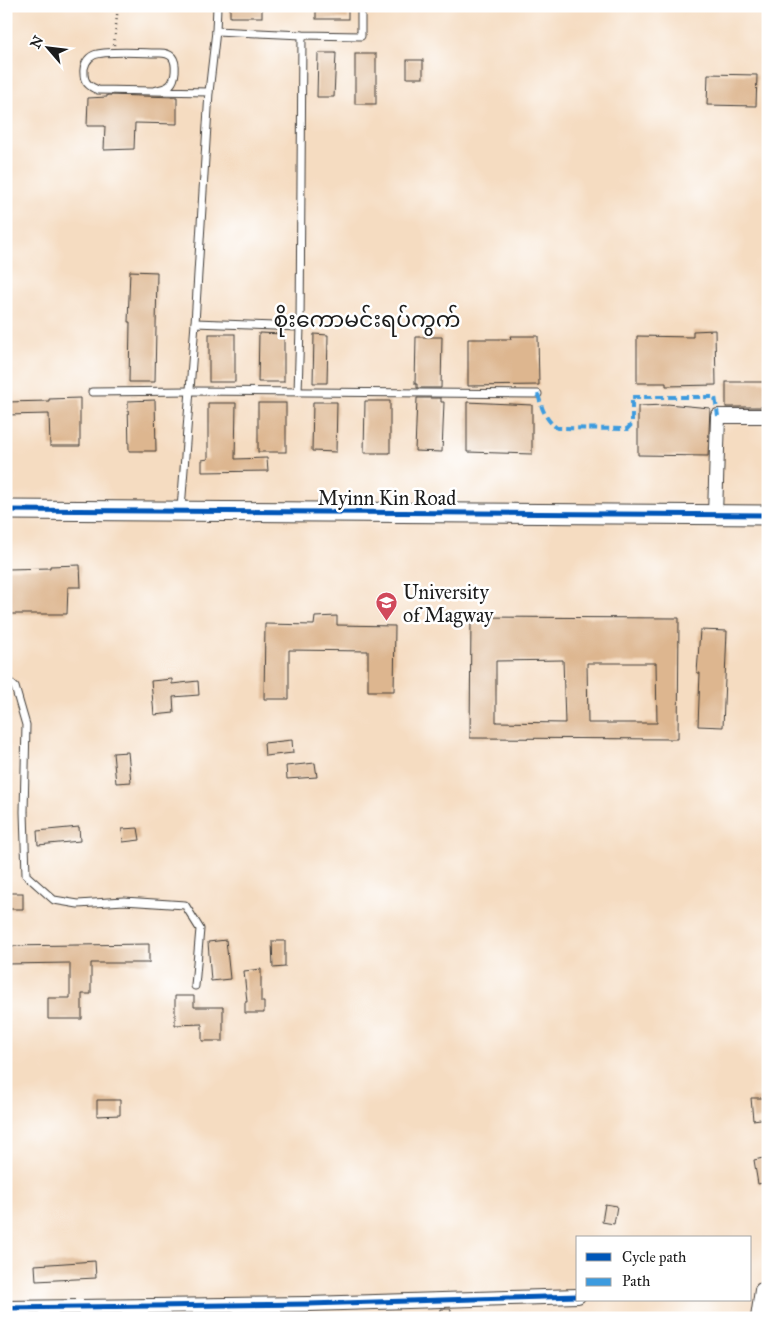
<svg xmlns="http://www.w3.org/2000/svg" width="774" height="1324" font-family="'IM FELL Great Primer','Noto Sans Myanmar',serif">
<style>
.building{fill:#ddb68f;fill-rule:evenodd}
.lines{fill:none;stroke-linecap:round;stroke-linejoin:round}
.lane-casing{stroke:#3d3935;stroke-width:9}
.street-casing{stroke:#3d3935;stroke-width:16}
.secondary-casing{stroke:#3d3935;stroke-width:21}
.path{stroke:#3d3935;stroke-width:2.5;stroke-dasharray:1 4;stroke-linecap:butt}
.lane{stroke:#fff;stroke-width:7}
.street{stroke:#fff;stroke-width:14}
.secondary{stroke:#fff;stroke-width:19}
.quiet{stroke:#3c9bdf;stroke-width:4;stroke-dasharray:8 4;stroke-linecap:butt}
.cycleway-casing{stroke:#fff;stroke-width:8}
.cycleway{stroke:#0057b8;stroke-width:5}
.labels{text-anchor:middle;stroke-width:5;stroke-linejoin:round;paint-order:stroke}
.street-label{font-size:20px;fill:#1c1c1c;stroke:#fff}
.poi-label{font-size:20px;fill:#1c1c1c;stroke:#fff;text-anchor:start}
.quarter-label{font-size:22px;fill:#1c1c1c;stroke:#fff}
</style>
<rect width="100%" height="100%" fill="#fff"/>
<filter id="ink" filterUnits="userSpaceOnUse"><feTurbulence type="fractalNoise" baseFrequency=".02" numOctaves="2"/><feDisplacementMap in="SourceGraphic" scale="10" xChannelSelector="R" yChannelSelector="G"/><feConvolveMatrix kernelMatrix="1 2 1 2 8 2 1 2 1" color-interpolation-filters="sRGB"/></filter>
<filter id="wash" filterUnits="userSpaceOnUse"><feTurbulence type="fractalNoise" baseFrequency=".0096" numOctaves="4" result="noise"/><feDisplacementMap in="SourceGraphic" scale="20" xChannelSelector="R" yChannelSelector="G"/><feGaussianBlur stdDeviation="1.12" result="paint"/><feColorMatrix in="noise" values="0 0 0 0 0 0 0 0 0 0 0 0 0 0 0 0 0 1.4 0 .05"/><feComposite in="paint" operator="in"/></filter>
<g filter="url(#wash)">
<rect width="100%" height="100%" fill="#f5dcc1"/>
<g id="blocks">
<g class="building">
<rect x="230" y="6" width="32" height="11"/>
<rect x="316" y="6" width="32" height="13"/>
<polygon points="318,53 336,53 334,97 317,97"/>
<rect x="355" y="54" width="21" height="50"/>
<rect x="407" y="60" width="16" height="18"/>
<polygon points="708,74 757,75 756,106 707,105"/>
<polygon points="107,95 177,97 177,124 135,123 134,149 104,150 105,126 87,126 88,98 107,97"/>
<polygon points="130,271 157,272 155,382 129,382 130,322 128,322"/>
<polygon points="715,330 716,385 666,386 666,383 637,383 637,336 693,337 693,331"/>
<polygon points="259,333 284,334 284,382 258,382"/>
<rect x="209" y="334" width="26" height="48"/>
<polygon points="314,334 328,335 327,383 313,383"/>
<polygon points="510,336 538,336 539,385 468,386 468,339 511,339"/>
<polygon points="416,337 442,337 441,388 417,388 417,384 415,384"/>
<rect x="726" y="382" width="42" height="25"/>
<polygon points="80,398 80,446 50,446 49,414 6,415 6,402 49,401 49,399"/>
<polygon points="417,398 441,398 441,402 444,402 442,452 415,451"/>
<polygon points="155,400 156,451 129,451 128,401"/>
<polygon points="365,401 390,401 390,453 364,453"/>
<polygon points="313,402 337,402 336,452 312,451"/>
<polygon points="467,402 532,405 532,454 467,452"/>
<polygon points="208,403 236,403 235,459 267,458 268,471 202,472 202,460 208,459"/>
<rect x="258" y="403" width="28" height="49"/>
<polygon points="667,404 710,408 708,456 638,455 638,406 667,405"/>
<polygon points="80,565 81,587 68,587 67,614 6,614 6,599 9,599 8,569 50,568 50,566"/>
<polygon points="337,616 337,625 395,626 394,691 368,691 368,651 289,650 289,699 264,699 265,624 314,625 315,617"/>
<path d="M471,617L679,618L678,739L470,738ZM563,660L565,723L496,722V661ZM587,663H656L657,723H588Z"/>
<polygon points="700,630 727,631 723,727 698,726 700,673 697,673"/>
<polygon points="172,679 172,684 198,681 199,695 173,697 174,713 154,715 151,681"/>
<polygon points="292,740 293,753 265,756 264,743"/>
<polygon points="128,752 131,782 116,783 113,753"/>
<polygon points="315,763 317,777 287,779 286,766"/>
<polygon points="79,827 80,841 38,845 37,831"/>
<polygon points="138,828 140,840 123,842 122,829"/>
<rect x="6" y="893" width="17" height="16"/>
<polygon points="226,940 230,979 211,981 208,942"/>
<polygon points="272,941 285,941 285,967 273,968"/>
<polygon points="149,944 149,963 91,963 91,994 82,994 82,1019 48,1019 48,998 70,998 70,963 6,964 6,946"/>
<polygon points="261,969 261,1002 264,1002 264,1013 245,1013 245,1002 247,1002 244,971"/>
<polygon points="175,996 194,996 194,1007 223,1007 223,1041 202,1041 202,1024 175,1025"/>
<polygon points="751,1098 767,1098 768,1118 753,1120"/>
<polygon points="97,1100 120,1100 120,1115 97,1116"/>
<polygon points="768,1157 768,1182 758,1184 754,1160"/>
<polygon points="605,1204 617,1206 614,1224 602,1222"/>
<polygon points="95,1261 96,1278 36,1281 35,1265"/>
<polygon points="441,1309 451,1309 450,1318 440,1318"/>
</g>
</g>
</g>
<g filter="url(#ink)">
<use href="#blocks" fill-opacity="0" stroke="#3d3935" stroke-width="1"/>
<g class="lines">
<defs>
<g id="lane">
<polyline points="216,31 302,35 361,36 361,6"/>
<path d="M154,91C159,89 166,89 170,85C176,79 177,63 172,57C169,54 164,53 160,53C146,53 105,50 94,55C87,58 83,66 84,74C84,83 90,87 98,90L209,92"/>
<polyline points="195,323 209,92 216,31 217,6"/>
<polyline points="92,392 190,391 538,394"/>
<polyline points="298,392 300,327 302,35"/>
<polyline points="181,509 195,323 300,327"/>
<polyline points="6,679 15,687 26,725 24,812 26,875 54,900 78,904 124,901 185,905 200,929 195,986"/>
</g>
<g id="street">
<polyline points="715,515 718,416 768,416"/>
<polyline points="6,1308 309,1304 578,1296"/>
<polyline points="758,1318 762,1290"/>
</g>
<polyline id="secondary" points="6,510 768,515"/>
</defs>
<use href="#lane" class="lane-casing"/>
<use href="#street" class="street-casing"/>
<use href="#secondary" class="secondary-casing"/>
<polyline class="path" points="114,45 118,6"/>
<use href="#lane" class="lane"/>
<use href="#street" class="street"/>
<use href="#secondary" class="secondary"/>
<path class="quiet" d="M538,394C542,409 545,419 557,428L627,429L632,424V397H715L718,416"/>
<defs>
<g id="cycleway">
<polyline points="6,510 768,515"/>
<polyline points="6,1308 309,1304 578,1296"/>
</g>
</defs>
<use href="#cycleway" class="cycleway-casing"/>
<use href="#cycleway" class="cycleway"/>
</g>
</g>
<defs>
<symbol id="university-pin" viewBox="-11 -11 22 30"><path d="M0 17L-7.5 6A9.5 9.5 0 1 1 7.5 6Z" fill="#d1495b" stroke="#fff"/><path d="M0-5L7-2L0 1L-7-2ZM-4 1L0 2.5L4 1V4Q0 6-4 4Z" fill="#fff"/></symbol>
</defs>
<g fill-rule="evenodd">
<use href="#university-pin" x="374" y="590" width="25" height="34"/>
</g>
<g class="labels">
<g class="street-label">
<text x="387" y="505">Myinn Kin Road</text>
</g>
<g class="poi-label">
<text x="403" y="599">University<tspan x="403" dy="23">of Magway</tspan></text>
</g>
<g class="quarter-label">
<text x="367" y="327">စိုးကောမင်းရပ်ကွက်</text>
</g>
</g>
<rect width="774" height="1324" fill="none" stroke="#fff" stroke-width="25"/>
<rect x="576" y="1236" width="175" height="65" fill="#ffffff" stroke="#a4a4a4"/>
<rect x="586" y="1253" width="25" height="8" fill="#0057b8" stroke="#a4a4a4"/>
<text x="622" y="1262" font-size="15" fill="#1c1c1c">Cycle path</text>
<rect x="586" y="1278" width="25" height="8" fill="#3c9bdf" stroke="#a4a4a4"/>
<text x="622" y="1286" font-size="15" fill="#1c1c1c">Path</text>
<g transform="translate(48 48) rotate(298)" stroke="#ffffff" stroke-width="4" paint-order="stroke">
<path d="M0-4L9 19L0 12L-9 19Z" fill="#1c1c1c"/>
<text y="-8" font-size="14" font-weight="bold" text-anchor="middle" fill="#1c1c1c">N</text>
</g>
</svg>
